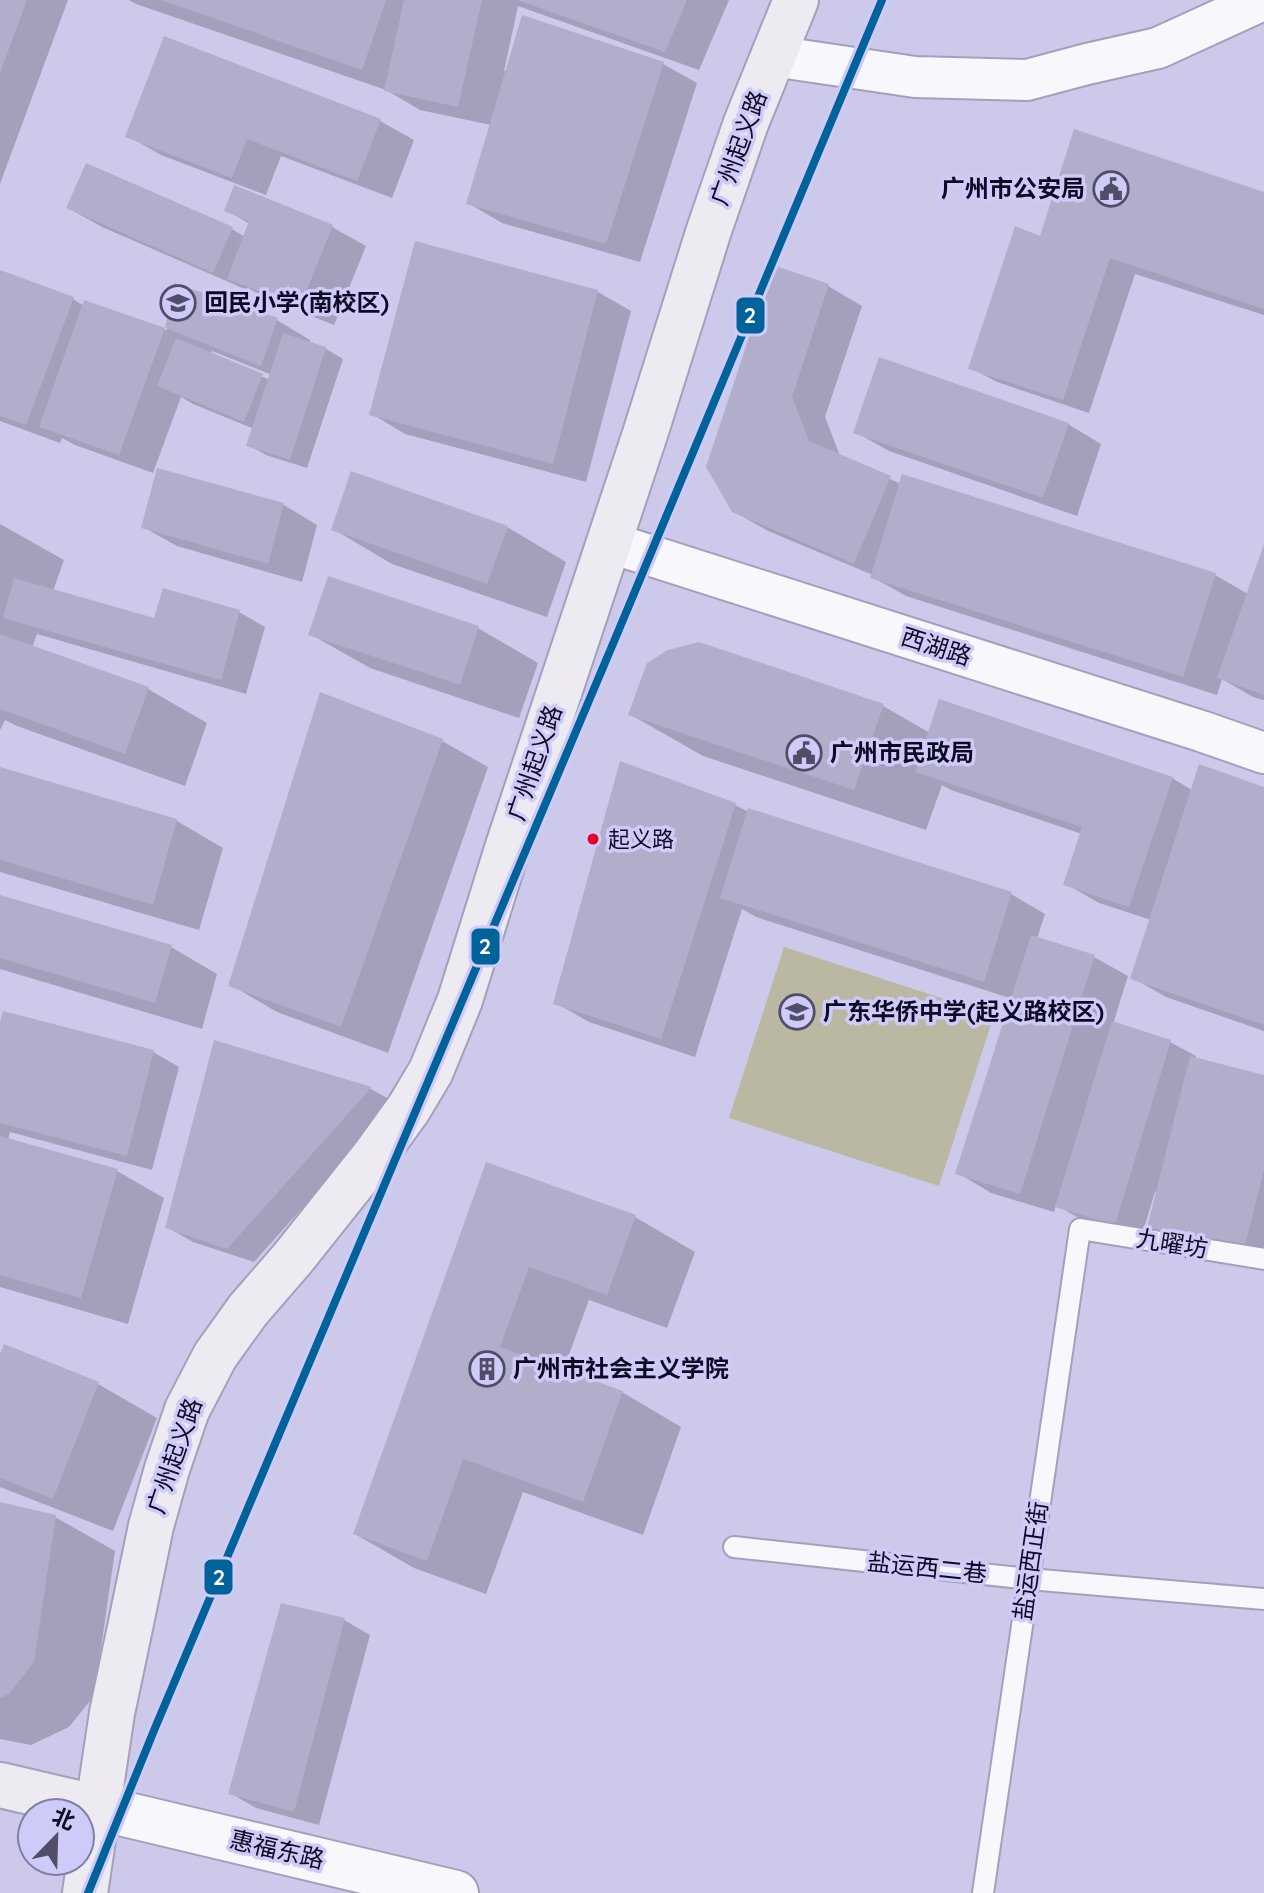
<svg xmlns="http://www.w3.org/2000/svg" width="1264" height="1893" font-family="Quicksand,'Noto Sans SC',sans-serif">
<style>
.green{fill:#bab8a2}
.shadow{fill:#0003;fill-rule:evenodd}
.building{fill:#b0aeca}
.lines{fill:none;stroke-linecap:round;stroke-linejoin:round}
.service-casing{stroke:#a3a0bc;stroke-width:24}
.minor-casing{stroke:#a3a0bc;stroke-width:44}
.tertiary-casing{stroke:#a3a0bc;stroke-width:48}
.secondary-casing{stroke:#a3a0bc;stroke-width:48}
.service{stroke:#f7f7fc;stroke-width:20}
.minor{stroke:#f7f7fc;stroke-width:40}
.tertiary{stroke:#f7f7fc;stroke-width:44}
.secondary{stroke:#edebf1;stroke-width:44}
.metro-1-casing{stroke:#cfcbf8;stroke-width:14}
.metro-1{stroke:#00629b;stroke-width:8}
.bus-dot{fill:#e4002b;stroke:#cfcbf8;stroke-width:3}
.labels{text-anchor:middle;stroke-width:7;stroke-linejoin:round;paint-order:stroke}
.bus-label{font-size:22px;fill:#0f0a24;stroke:#cfcbf8;text-anchor:start}
.street-label{font-size:24px;fill:#0f0a24;stroke:#cfcbf8}
.poi-label{font-size:24px;font-weight:bold;fill:#0f0a24;stroke:#cfcbf8;text-anchor:start}
.line-badge{stroke:#cfcbf8;stroke-width:3}
.badge-label{font-size:22px;text-anchor:middle;font-weight:bold;fill:#fff}
</style>
<rect width="100%" height="100%" fill="#ccc9ea"/>
<polygon class="green" points="784,947 994,1015 939,1186 729,1118"/>
<g class="shadow">
<polygon points="0,0 68,0 0,184"/>
<polygon points="129,0 729,0 699,70 518,6 504,71 663,64 697,83 640,262 502,223 468,203 491,125 420,110 386,90 136,4"/>
<polygon points="380,121 414,140 392,198 281,156 266,195 161,155 128,136"/>
<polygon points="1264,194 1264,315 1135,274 1089,413 997,382 971,368 1042,237"/>
<polygon points="68,208 232,229 245,237 250,224 226,210 332,227 366,246 334,325 263,297 248,288 247,290 102,227"/>
<path d="M0,272L73,299L84,306L85,302L165,330H167L176,286L277,320L310,340L309,344L326,349L343,359L307,468L266,455L249,445L254,429L193,404L181,397L153,473L75,445L62,438L60,443L0,421ZM212,351L272,375L270,380L211,355Z"/>
<polygon points="828,286 862,306 825,417 840,456 901,484 1215,575 1248,594 1264,548 1264,700 1253,697 1222,679 1217,695 906,596 872,577 873,575 768,531 733,511"/>
<polygon points="598,292 631,311 586,482 405,434 372,414"/>
<polygon points="1068,424 1101,444 1077,516 889,451 855,432"/>
<polygon points="158,470 284,505 317,525 302,582 177,546 143,527"/>
<polygon points="0,524 64,560 53,591 156,621 239,612 265,627 246,694 37,634 32,648 148,689 207,723 185,786 17,726 5,720 0,730"/>
<polygon points="507,527 566,562 547,617 392,564 333,529"/>
<polygon points="329,579 478,628 538,663 519,718 370,668 310,634"/>
<polygon points="883,706 930,733 1172,778 1192,790 1264,789 1264,1031 1166,997 1133,978 1151,920 1099,903 1066,884 1082,834 951,790 942,785 926,830 703,756 631,715"/>
<polygon points="442,741 488,767 388,1053 277,1012 231,985"/>
<polygon points="0,769 177,821 223,848 199,930 0,872"/>
<polygon points="735,805 749,812 749,811 1011,894 1045,914 1037,939 1094,957 1128,976 1113,1024 1170,1042 1196,1056 1195,1059 1264,1077 1264,1268 1183,1247 1149,1227 1158,1193 1155,1192 1141,1238 1084,1221 1056,1205 1054,1212 991,1193 958,1173 1013,999 756,917 742,909 695,1057 589,1022 556,1003"/>
<polygon points="0,897 171,947 217,974 202,1029 0,969"/>
<polygon points="0,1029 153,1052 179,1067 152,1170 10,1132 8,1140 117,1171 164,1198 128,1324 0,1287"/>
<polygon points="216,1042 371,1089 396,1103 254,1262 193,1242 167,1227"/>
<polygon points="487,1164 635,1217 695,1252 667,1328 589,1300 563,1371 622,1392 681,1427 643,1535 523,1492 486,1594 414,1568 355,1534"/>
<polygon points="0,1353 98,1384 157,1418 113,1531 0,1487"/>
<polygon points="0,1504 55,1517 115,1551 94,1696 69,1727 31,1745 0,1739"/>
<polygon points="282,1605 344,1620 370,1635 319,1825 256,1808 230,1793"/>
</g>
<g class="building">
<polygon points="0,0 27,0 0,73"/>
<polygon points="161,0 386,0 362,70"/>
<polygon points="404,0 482,0 458,107 384,91"/>
<polygon points="517,0 687,0 665,52"/>
<polygon points="522,15 664,62 606,244 466,204"/>
<polygon points="164,36 381,119 357,181 247,139 232,178 125,137"/>
<polygon points="1074,129 1264,192 1264,309 1110,258 1063,400 968,369 1015,226 1040,236"/>
<polygon points="86,163 233,227 213,273 66,208"/>
<polygon points="234,185 333,225 300,307 227,279 249,221 224,211"/>
<polygon points="415,241 598,290 553,464 369,415"/>
<polygon points="773,265 829,284 792,397 809,441 891,476 854,564 732,512 706,467"/>
<polygon points="0,270 74,297 26,425 0,416"/>
<polygon points="174,283 278,318 261,366 165,328"/>
<polygon points="84,300 165,328 119,455 39,427"/>
<polygon points="283,333 326,347 290,460 246,446"/>
<polygon points="176,338 263,374 244,422 157,386"/>
<polygon points="879,357 1069,423 1043,498 853,433"/>
<polygon points="157,468 284,503 268,564 141,528"/>
<polygon points="351,471 508,526 487,584 331,530"/>
<polygon points="902,474 1216,573 1183,677 870,578"/>
<polygon points="1264,544 1264,695 1217,678"/>
<polygon points="328,576 479,626 460,685 308,635"/>
<polygon points="14,578 154,618 163,588 240,610 221,680 3,618"/>
<polygon points="0,634 149,687 125,754 0,709"/>
<polygon points="699,642 884,704 854,790 628,715 647,663 668,650"/>
<polygon points="320,692 443,739 341,1027 228,986"/>
<polygon points="939,699 1173,777 1129,907 1063,885 1082,827 915,772"/>
<polygon points="620,761 736,803 661,1039 553,1004"/>
<polygon points="1199,764 1264,787 1264,1025 1130,979"/>
<polygon points="0,767 177,819 153,905 0,860"/>
<polygon points="748,808 1012,892 984,982 720,898"/>
<polygon points="0,895 172,945 155,1003 0,958"/>
<polygon points="1031,935 1095,955 1020,1194 955,1174"/>
<polygon points="3,1011 154,1050 127,1156 0,1123 0,1022"/>
<polygon points="1112,1021 1171,1040 1115,1225 1055,1207"/>
<polygon points="214,1040 372,1087 227,1249 165,1228"/>
<polygon points="1190,1056 1264,1075 1264,1170 1243,1253 1147,1228"/>
<polygon points="0,1136 118,1169 81,1298 0,1275"/>
<polygon points="486,1162 636,1215 607,1295 529,1267 500,1347 623,1391 583,1502 463,1459 427,1561 353,1534"/>
<polygon points="4,1344 99,1382 53,1499 0,1478 0,1354"/>
<polygon points="0,1502 56,1515 34,1662 9,1694 0,1698"/>
<polygon points="281,1603 345,1618 294,1812 228,1794"/>
</g>
<g class="lines">
<defs>
<g id="service">
<polyline points="734,1547 1029,1579 1264,1599"/>
<polyline points="983,1893 1080,1229 1264,1259"/>
</g>
<g id="minor">
<polyline points="773,56 915,77 1027,80 1087,64 1158,48 1263,0"/>
<polyline points="608,542 1201,731 1264,753"/>
</g>
<polyline id="tertiary" points="99,1808 456,1893"/>
<g id="secondary">
<polyline points="0,1785 99,1808"/>
<polyline points="85,1893 112,1713 131,1623 151,1526 167,1469 187,1410 215,1356 248,1310 293,1258 375,1155 409,1108 431,1071 460,1000 508,846 646,431 709,230 746,123 796,0"/>
</g>
</defs>
<use href="#service" class="service-casing"/>
<use href="#minor" class="minor-casing"/>
<use href="#tertiary" class="tertiary-casing"/>
<use href="#secondary" class="secondary-casing"/>
<use href="#service" class="service"/>
<use href="#minor" class="minor"/>
<use href="#tertiary" class="tertiary"/>
<use href="#secondary" class="secondary"/>
<defs>
<polyline id="metro-1" points="88,1893 155,1728 615,639 882,0"/>
</defs>
<use href="#metro-1" class="metro-1-casing"/>
<use href="#metro-1" class="metro-1"/>
</g>
<defs>
<symbol id="civic-ring" viewBox="-11 -11 22 22"><circle r="9.5" fill="#cfcbf8" stroke="#514d69" stroke-width="1.5"/><path d="M-.6-6.5H3V-4.5H.6V-3L4-1V1h2V6H-6V1h2V-1L-.6-3ZM-1.2 2.5V6h2.4V2.5Z" fill="#514d69"/></symbol>
<symbol id="school-ring" viewBox="-11 -11 22 22"><circle r="9.5" fill="#cfcbf8" stroke="#514d69" stroke-width="1.5"/><path d="M0-5L7-2L0 1L-7-2ZM-4 1L0 2.5L4 1V4Q0 6-4 4Z" fill="#514d69"/></symbol>
<symbol id="building-ring" viewBox="-11 -11 22 22"><circle r="9.5" fill="#cfcbf8" stroke="#514d69" stroke-width="1.5"/><path d="M-4-6H4V6H1V3H-1V6H-4ZM-2.5-4.3h1.7v1.8h-1.7ZM.8-4.3h1.7v1.8H.8ZM-2.5-1h1.7V.8h-1.7ZM.8-1h1.7V.8H.8Z" fill="#514d69"/></symbol>
</defs>
<g fill-rule="evenodd">
<use href="#civic-ring" x="1091" y="169" width="40" height="40"/>
<use href="#school-ring" x="158" y="283" width="40" height="40"/>
<use href="#civic-ring" x="784" y="733" width="40" height="40"/>
<use href="#school-ring" x="777" y="992" width="40" height="40"/>
<use href="#building-ring" x="467" y="1349" width="40" height="40"/>
</g>
<circle class="bus-dot" cx="593" cy="839" r="7"/>
<g class="labels">
<g class="bus-label">
<text x="608" y="847">起义路</text>
</g>
<g class="street-label">
<text transform="translate(739 148) rotate(-70)" y="8">广州起义路</text>
<text transform="translate(936 647) rotate(18)" y="8">西湖路</text>
<text transform="translate(535 763) rotate(-71)" y="8">广州起义路</text>
<text transform="translate(1172 1244) rotate(9)" y="8">九曜坊</text>
<text transform="translate(175 1456) rotate(-71)" y="8">广州起义路</text>
<text transform="translate(1031 1561) rotate(-82)" y="8">盐运西正街</text>
<text transform="translate(927 1568) rotate(6)" y="8">盐运西二巷</text>
<text transform="translate(277 1850) rotate(13)" y="8">惠福东路</text>
</g>
<g class="poi-label">
<text x="1085" y="197" text-anchor="end">广州市公安局</text>
<text x="204" y="311">回民小学(南校区)</text>
<text x="830" y="761">广州市民政局</text>
<text x="823" y="1020">广东华侨中学(起义路校区)</text>
<text x="513" y="1377">广州市社会主义学院</text>
</g>
</g>
<g class="line-badge">
<rect x="735" y="296" width="31" height="39" rx="8" fill="#00629b"/>
<rect x="470" y="927" width="31" height="39" rx="8" fill="#00629b"/>
<rect x="203" y="1558" width="31" height="38" rx="8" fill="#00629b"/>
</g>
<g class="badge-label">
<text x="750" y="323">2</text>
<text x="485" y="954">2</text>
<text x="219" y="1585">2</text>
</g>
<g transform="translate(56 1837) rotate(23)"><circle r="38" fill="#cfcbf8" stroke="#827ea3" stroke-width="2"/>
<path d="M0-6L14 30L0 20L-14 30Z" fill="#514d69"/>
<text y="-12" font-size="22" font-weight="bold" text-anchor="middle" fill="#0f0a24">北</text>
</g>
</svg>
